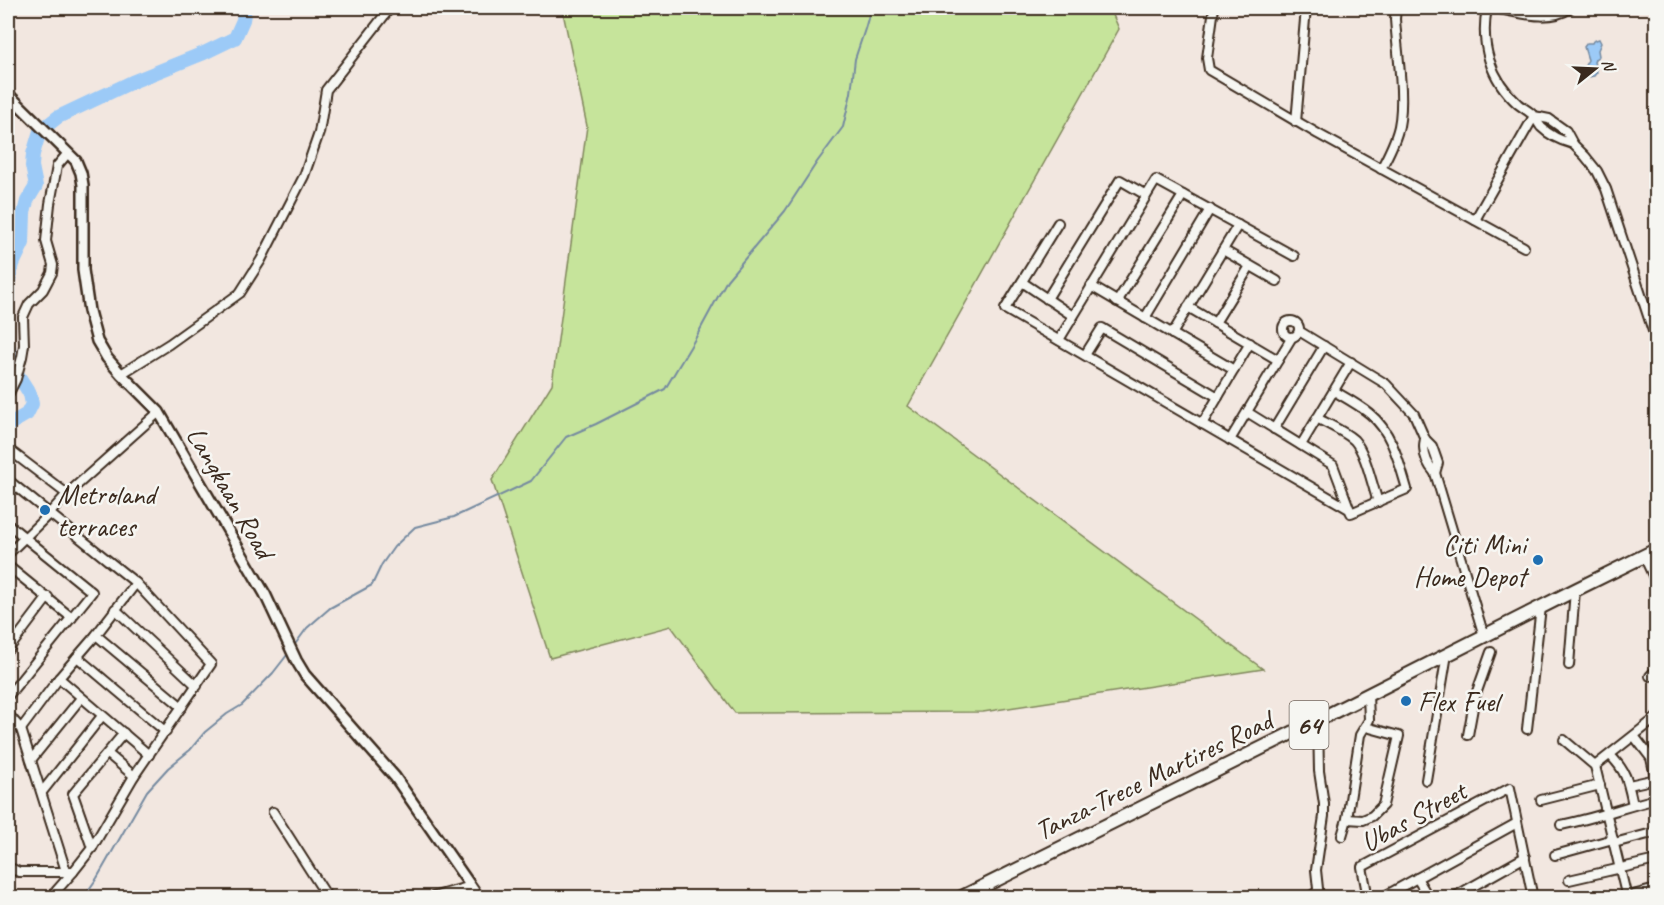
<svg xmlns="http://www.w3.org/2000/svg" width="1664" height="905" font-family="Caveat,sans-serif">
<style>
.green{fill:#c6e49b;stroke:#80875c;stroke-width:1.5}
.water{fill:#9ccaf7;stroke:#758aa0;stroke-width:1.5}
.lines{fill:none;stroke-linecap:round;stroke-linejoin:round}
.stream{stroke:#758aa0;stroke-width:2}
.river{stroke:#9ccaf7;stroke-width:14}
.minor-casing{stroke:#3b2a1e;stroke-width:12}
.tertiary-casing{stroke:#3b2a1e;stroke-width:14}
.primary-casing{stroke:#3b2a1e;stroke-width:16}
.minor{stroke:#f6f6f2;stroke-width:8}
.tertiary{stroke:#f6f6f2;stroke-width:9}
.primary{stroke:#f6f6f2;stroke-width:12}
.poi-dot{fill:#1f6fb2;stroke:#f6f6f2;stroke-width:2}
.labels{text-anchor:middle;stroke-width:5;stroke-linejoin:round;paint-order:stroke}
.shield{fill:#f6f6f2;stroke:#73675e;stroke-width:1.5}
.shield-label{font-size:27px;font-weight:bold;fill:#3b2a1e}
.street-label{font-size:28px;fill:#3b2a1e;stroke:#f6f6f2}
.poi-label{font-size:28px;fill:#3b2a1e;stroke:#f6f6f2;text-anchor:start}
</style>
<rect width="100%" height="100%" fill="#f2e7e0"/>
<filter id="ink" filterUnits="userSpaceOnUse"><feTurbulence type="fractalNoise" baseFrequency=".0167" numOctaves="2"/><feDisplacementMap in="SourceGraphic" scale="12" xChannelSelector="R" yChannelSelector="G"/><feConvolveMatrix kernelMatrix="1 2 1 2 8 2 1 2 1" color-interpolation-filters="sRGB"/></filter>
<g filter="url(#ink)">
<polygon class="green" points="562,8 1110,8 1119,29 908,406 1263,669 983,712 735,713 671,626 550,658 492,480 552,384 587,126"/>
<polygon class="water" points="1599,39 1601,43 1598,50 1599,56 1595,59 1594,62 1597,72 1594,76 1588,77 1583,69 1588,60 1584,47 1587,43 1592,43 1593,41"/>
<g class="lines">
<g class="stream">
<polyline points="296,643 307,628 330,608 372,585 382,564 394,547 415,527 454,517 531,481 566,437 596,424 665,389 695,339 727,280 785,211 817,162 843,127 851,93 855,59 865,29 871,8"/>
<polyline points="83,898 97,878 147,791 168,768 190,750 205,732 227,714 242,705 273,673 287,655"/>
</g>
<g class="river">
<polyline points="8,284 13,264 23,243 24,213 27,201 36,186 32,166 33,154 40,131 58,117 132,82 204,53 235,38 243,20 245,8"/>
<polyline points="8,346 11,364 30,394 32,404 27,414 8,425"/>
</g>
<defs>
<g id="minor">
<polyline points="1214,8 1207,58 1209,70 1318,134 1524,247"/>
<path d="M1487,8C1480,44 1490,79 1518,104C1523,108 1529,111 1533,115C1536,119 1538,123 1541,127C1550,136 1562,141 1573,144"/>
<path d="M1494,8C1518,12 1549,23 1570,8"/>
<polyline points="1534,116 1549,119 1566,131 1573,144 1585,156 1597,171 1606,189 1656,340"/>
<polyline points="1296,122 1306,8"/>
<path d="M1381,169C1388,155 1396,141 1399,126C1405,96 1397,51 1395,19L1396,8"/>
<polyline points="1475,220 1534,116"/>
<polyline points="1058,223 1005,309 1349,509"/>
<polyline points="1223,250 1277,281"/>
<polyline points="1022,282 1073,316"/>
<polyline points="1091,286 1234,370"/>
<polyline points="1047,299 1120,180 1146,195"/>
<polyline points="1117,302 1183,195"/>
<polyline points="1188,307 1278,360"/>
<polyline points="1145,318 1210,209"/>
<circle cx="1291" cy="329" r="8"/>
<polyline points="1215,323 1250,266"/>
<polyline points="1299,331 1386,384 1414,414 1425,439 1432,446 1438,463 1435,473"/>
<polyline points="1172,334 1238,225"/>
<polyline points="1059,340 1156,180 1294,256"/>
<polyline points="1085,355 1102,328 1218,397"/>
<polyline points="121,374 169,344 240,293 261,260 304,176 319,133 326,90 387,12 387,8"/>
<polyline points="8,395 16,379 22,357 24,345 23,317 29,304 43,290 52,273 53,265 46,241 50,204 57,166 68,153"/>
<path d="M1247,412L1333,465L1351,513L1407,489C1399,462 1392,432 1370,414C1359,405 1346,398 1334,391"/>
<path d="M1317,418C1329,425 1344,431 1354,440C1366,453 1372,485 1378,502"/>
<polyline points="1202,424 1250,343"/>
<polyline points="1274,429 1324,346"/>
<path d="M1425,439C1422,452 1426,463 1435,473L1484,636"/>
<polyline points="1230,440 1292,337"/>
<polyline points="1301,445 1351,362"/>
<polyline points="8,449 67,494"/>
<polyline points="8,480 136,583 211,664 134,776 92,848 73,872 19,872 8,867"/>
<polyline points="8,524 92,592 8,696"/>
<polyline points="8,554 49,514 67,494 159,412"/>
<polyline points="1644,556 1656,582"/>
<polyline points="8,566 72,618"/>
<polyline points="115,609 197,686"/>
<polyline points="96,635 182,707"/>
<polyline points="8,650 48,597"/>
<polyline points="77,657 166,732"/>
<polyline points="1569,665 1575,590"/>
<polyline points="1650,676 1656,670"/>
<polyline points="59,678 149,755"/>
<polyline points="8,714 21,729 66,871"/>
<polyline points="1318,720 1319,771 1324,804 1324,816 1316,870 1319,898"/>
<polyline points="21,729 59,678 96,635 136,583"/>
<polyline points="1527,729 1541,607"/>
<polyline points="1468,735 1475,697 1491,652"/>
<polyline points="1634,736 1651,758 1656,781"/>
<polyline points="1564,740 1595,766 1627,898"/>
<polyline points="108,754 134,776"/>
<path d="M1610,755C1627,772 1628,782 1633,805"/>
<polyline points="31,760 81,698"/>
<polyline points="1595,766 1656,718"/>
<polyline points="1426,780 1447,654"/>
<polyline points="1629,785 1656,779"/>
<polyline points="42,792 102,716"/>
<polyline points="1541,800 1600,785"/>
<polyline points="273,812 328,898"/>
<polyline points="1347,819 1363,820 1372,816 1383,805 1399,736 1366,727"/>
<path d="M1561,825C1593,819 1624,807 1656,799"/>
<polyline points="1342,836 1347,819 1360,735 1369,720 1368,694"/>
<polyline points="1614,843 1656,832"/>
<polyline points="92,848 73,794 124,733"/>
<polyline points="1555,855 1613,839"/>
<polyline points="1417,878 1429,898"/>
<polyline points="1569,880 1656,860"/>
<polyline points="50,898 73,872"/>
<polyline points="429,898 471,886"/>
<polyline points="1308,898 1317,892"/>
<polyline points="1368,898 1362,867 1510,788 1533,898"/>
<polyline points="1381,898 1517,823"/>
<polyline points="1452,898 1525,857"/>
<polyline points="1621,898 1656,889"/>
</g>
<polyline id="tertiary" points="8,94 76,161 81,173 83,185 83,270 89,311 97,341 107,358 121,374 159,412 265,594 296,660 305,675 395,777 479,898"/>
<polyline id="primary" points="960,898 1318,720 1575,590 1656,550"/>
</defs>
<use href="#minor" class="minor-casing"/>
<use href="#tertiary" class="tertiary-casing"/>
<use href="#primary" class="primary-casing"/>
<use href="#minor" class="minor"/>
<use href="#tertiary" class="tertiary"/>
<use href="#primary" class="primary"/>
</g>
</g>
<g class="poi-dot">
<circle cx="45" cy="510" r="6"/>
<circle cx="1538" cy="560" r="6"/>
<circle cx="1406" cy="701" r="6"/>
</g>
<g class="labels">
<rect class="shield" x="1289.5" y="701" width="39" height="48" rx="4.5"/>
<g class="shield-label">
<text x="1309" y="734">64</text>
</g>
<g class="street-label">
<text transform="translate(231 492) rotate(60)" y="10">Langkaan Road</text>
<text transform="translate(1153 775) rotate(-26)" y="10">Tanza-Trece Martires Road</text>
<text transform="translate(1413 816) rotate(-29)" y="10">Ubas Street</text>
</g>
<g class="poi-label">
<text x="57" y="504">Metroland<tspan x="57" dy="32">terraces</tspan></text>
<text x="1526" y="554" text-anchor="end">Citi Mini<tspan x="1526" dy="32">Home Depot</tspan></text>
<text x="1418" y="711">Flex Fuel</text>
</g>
</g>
<rect width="1664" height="905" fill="none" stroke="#f6f6f2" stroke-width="30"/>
<rect x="15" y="15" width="1634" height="875" fill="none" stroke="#3b2a1e" stroke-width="2" filter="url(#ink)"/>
<g transform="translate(1595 69) rotate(72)" stroke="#f6f6f2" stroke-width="4.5" paint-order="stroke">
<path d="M0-4.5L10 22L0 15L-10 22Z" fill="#3b2a1e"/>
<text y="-9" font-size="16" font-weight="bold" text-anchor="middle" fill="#3b2a1e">N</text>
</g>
</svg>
